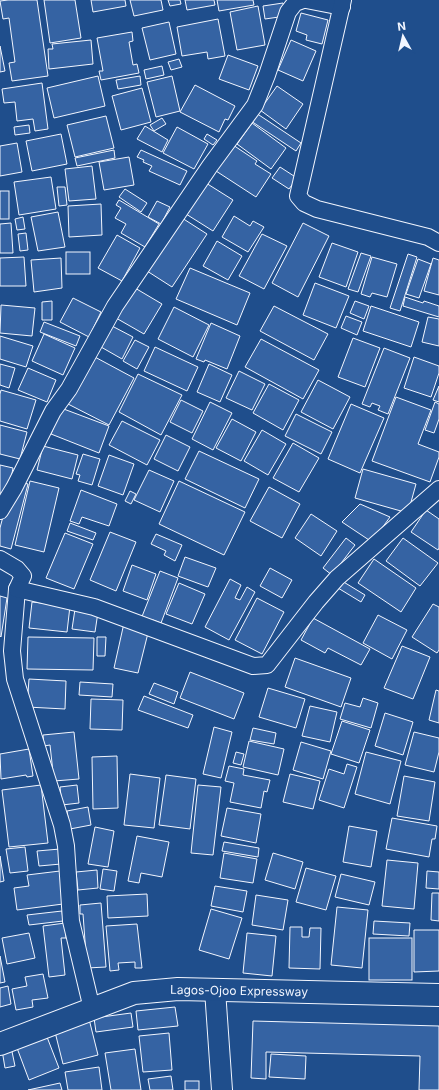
<svg xmlns="http://www.w3.org/2000/svg" width="439" height="1090" font-family="Inter,sans-serif">
<style>
.building{fill:#3563a3;stroke:#f2f6ff}
.lines{fill:none;stroke-linecap:round;stroke-linejoin:round}
.minor-casing{stroke:#f2f6ff;stroke-width:18}
.tertiary-casing{stroke:#f2f6ff;stroke-width:22}
.secondary-casing{stroke:#f2f6ff;stroke-width:24}
.minor{stroke:#1f4e8c;stroke-width:16}
.tertiary{stroke:#1f4e8c;stroke-width:20}
.secondary{stroke:#1f4e8c;stroke-width:22}
.labels{text-anchor:middle;stroke-width:3;stroke-linejoin:round;paint-order:stroke}
.street-label{font-size:12px;fill:#f2f6ff;stroke:#1f4e8c}
</style>
<rect width="100%" height="100%" fill="#1f4e8c"/>
<g class="building">
<polygon points="8,0 37,0 48,76 12,81 9,63 15,62 9,18 3,19 0,1"/>
<polygon points="44,0 75,0 81,38 50,43"/>
<polygon points="91,0 125,0 126,6 93,12"/>
<polygon points="130,0 161,0 163,10 134,16"/>
<polygon points="168,0 180,0 181,4 170,6"/>
<polygon points="185,0 214,0 215,5 187,10"/>
<polygon points="217,0 253,0 254,5 219,11"/>
<polygon points="283,3 286,16 265,19 263,6"/>
<polygon points="258,6 265,45 237,50 230,12"/>
<polygon points="301,13 328,20 322,44 306,40 307,35 296,31"/>
<polygon points="218,19 225,56 208,59 207,52 182,56 177,27"/>
<polygon points="169,22 176,54 150,60 142,28"/>
<polygon points="132,32 133,41 129,42 133,65 137,64 139,73 101,80 99,71 103,71 97,38"/>
<polygon points="91,40 93,64 49,69 48,49 53,49 52,44"/>
<polygon points="291,40 316,51 303,81 278,70"/>
<polygon points="0,46 5,71 0,72"/>
<polygon points="228,55 258,66 249,90 219,79"/>
<polygon points="179,59 182,67 171,70 168,62"/>
<polygon points="162,66 164,75 146,79 144,70"/>
<polygon points="98,76 105,106 54,118 47,88"/>
<polygon points="140,76 141,85 118,89 116,80"/>
<polygon points="172,76 180,111 156,117 147,82"/>
<polygon points="42,83 48,129 35,131 33,119 17,121 15,102 4,103 2,89"/>
<polygon points="195,85 235,106 228,120 225,119 219,132 180,112"/>
<polygon points="277,86 303,104 286,129 260,110"/>
<polygon points="142,88 151,122 121,130 112,96"/>
<polygon points="256,113 301,143 296,151 251,121"/>
<polygon points="106,116 114,148 75,157 67,125"/>
<polygon points="162,118 166,124 154,131 150,125"/>
<polygon points="252,123 286,148 271,169 237,144"/>
<polygon points="29,125 30,133 15,135 14,127"/>
<polygon points="145,126 168,140 162,152 137,139"/>
<polygon points="177,127 208,144 194,169 163,153"/>
<polygon points="61,134 67,164 32,171 26,141"/>
<polygon points="207,134 217,140 213,145 204,139"/>
<polygon points="17,143 22,172 0,176 0,146"/>
<polygon points="233,145 257,161 255,164 271,174 256,197 216,171"/>
<polygon points="114,150 115,158 77,166 75,158"/>
<polygon points="141,150 187,171 180,185 149,171 152,166 143,162 144,160 137,157"/>
<polygon points="129,157 134,185 104,190 99,162"/>
<polygon points="92,166 96,199 69,201 65,169"/>
<polygon points="280,167 297,178 289,189 272,178"/>
<polygon points="51,177 56,209 19,215 14,182"/>
<polygon points="206,183 233,200 213,231 186,214"/>
<polygon points="57,187 65,187 67,205 59,206"/>
<polygon points="125,189 147,203 141,212 119,197"/>
<rect x="0" y="191" width="9" height="28"/>
<polygon points="119,200 159,224 145,247 121,233 126,224 115,218 121,208 116,205"/>
<polygon points="157,201 170,207 161,224 148,217"/>
<polygon points="101,204 102,235 69,237 68,206"/>
<polygon points="58,212 65,247 38,251 31,217"/>
<polygon points="234,216 250,226 253,221 264,227 248,252 222,237"/>
<polygon points="23,217 25,229 17,230 15,219"/>
<polygon points="182,218 207,234 172,287 147,271"/>
<polygon points="11,223 13,253 0,253 0,224"/>
<polygon points="303,223 329,236 298,297 272,283"/>
<polygon points="26,233 28,250 20,251 18,234"/>
<polygon points="262,234 287,246 264,289 239,276"/>
<polygon points="117,235 140,248 122,281 98,268"/>
<polygon points="217,241 242,256 228,280 203,266"/>
<polygon points="332,243 358,252 346,287 319,277"/>
<rect x="66" y="252" width="24" height="22"/>
<polygon points="361,253 371,256 358,292 348,289"/>
<polygon points="408,254 417,257 400,311 390,308"/>
<polygon points="24,257 26,286 0,286 0,258"/>
<polygon points="372,257 397,264 387,297 372,293 370,297 361,294"/>
<polygon points="61,258 62,288 34,292 31,260"/>
<polygon points="433,258 439,260 439,295 424,291"/>
<polygon points="418,259 431,264 419,298 406,294"/>
<polygon points="190,268 250,293 237,325 176,299"/>
<polygon points="315,283 349,296 336,328 303,315"/>
<polygon points="135,288 162,304 144,334 116,318"/>
<polygon points="405,297 423,303 424,301 439,306 439,317 403,306"/>
<polygon points="73,298 101,312 89,337 60,322"/>
<polygon points="52,301 52,320 42,320 42,302"/>
<polygon points="355,301 369,306 364,319 350,313"/>
<polygon points="1,305 35,308 32,336 0,333"/>
<polygon points="274,306 328,334 314,360 260,331"/>
<polygon points="371,306 419,322 411,347 363,331"/>
<polygon points="174,307 209,325 193,357 158,339"/>
<polygon points="346,316 362,322 357,335 341,328"/>
<polygon points="428,317 439,319 439,346 422,342"/>
<polygon points="44,322 80,336 76,346 40,332"/>
<polygon points="211,323 240,336 227,369 205,360 204,362 196,359"/>
<polygon points="112,326 133,337 122,359 101,347"/>
<polygon points="44,334 75,348 63,375 32,361"/>
<polygon points="0,336 33,346 26,367 0,359"/>
<polygon points="353,338 380,348 365,387 338,377"/>
<polygon points="261,339 319,370 303,399 245,367"/>
<polygon points="135,340 149,347 137,369 123,361"/>
<polygon points="155,347 198,367 187,391 144,371"/>
<polygon points="384,348 410,358 388,414 378,410 380,406 372,403 370,407 362,404"/>
<polygon points="93,356 134,378 109,425 68,404"/>
<polygon points="414,357 439,366 439,373 431,397 404,388"/>
<polygon points="0,364 15,368 9,388 0,385"/>
<polygon points="209,364 232,375 220,402 197,392"/>
<polygon points="28,368 56,380 47,402 18,390"/>
<polygon points="239,371 265,384 252,410 226,398"/>
<polygon points="138,374 182,395 161,435 119,412"/>
<polygon points="318,380 350,397 333,429 301,412"/>
<polygon points="269,384 299,400 283,430 253,413"/>
<polygon points="439,386 439,402 433,400"/>
<polygon points="1,390 36,400 27,429 0,421 0,394"/>
<polygon points="396,397 431,410 418,444 439,452 439,457 430,482 372,461"/>
<polygon points="181,400 203,411 192,433 170,422"/>
<polygon points="210,402 232,413 213,450 192,439"/>
<polygon points="435,402 439,404 439,419 434,433 425,430"/>
<polygon points="351,404 384,418 360,473 328,459"/>
<polygon points="61,408 109,426 99,453 51,434"/>
<polygon points="296,414 332,432 321,454 285,436"/>
<polygon points="232,419 256,432 241,461 216,448"/>
<polygon points="122,421 160,440 147,465 109,445"/>
<polygon points="0,425 27,432 20,459 0,454"/>
<polygon points="262,430 286,444 268,475 244,461"/>
<polygon points="166,435 190,447 178,471 154,459"/>
<polygon points="293,443 319,458 299,492 273,478"/>
<polygon points="43,446 78,455 72,479 37,470"/>
<polygon points="199,451 259,479 245,508 185,479"/>
<polygon points="83,454 100,459 92,485 78,481 80,475 76,474"/>
<polygon points="109,455 134,464 123,495 98,486"/>
<polygon points="0,465 13,468 8,495 0,493"/>
<polygon points="363,469 416,484 408,513 355,498"/>
<polygon points="149,470 174,481 160,512 134,500"/>
<polygon points="30,481 59,488 44,552 15,545"/>
<polygon points="179,481 245,512 224,555 159,524"/>
<polygon points="20,482 28,484 11,549 0,546 0,528 7,501"/>
<polygon points="269,487 300,504 282,538 250,521"/>
<polygon points="81,490 117,504 109,526 82,517 79,524 70,521"/>
<polygon points="130,491 136,494 131,504 125,501"/>
<polygon points="360,504 390,517 372,542 342,522"/>
<polygon points="426,510 439,519 439,548 438,550 411,532"/>
<polygon points="311,514 337,531 321,556 295,538"/>
<polygon points="70,523 96,533 93,540 67,531"/>
<polygon points="110,532 136,542 116,591 90,580"/>
<polygon points="65,533 93,544 74,589 46,578"/>
<polygon points="156,534 182,545 175,561 164,555 166,551 151,544"/>
<polygon points="346,538 355,545 332,575 323,568"/>
<polygon points="403,538 438,563 420,586 386,561"/>
<polygon points="185,557 216,568 208,587 178,576"/>
<polygon points="374,559 416,588 401,612 358,583"/>
<polygon points="132,565 156,574 147,600 123,591"/>
<polygon points="270,568 292,580 282,598 260,586"/>
<polygon points="160,571 178,578 161,623 153,620 151,623 141,619"/>
<polygon points="230,579 241,585 235,598 240,600 247,587 255,592 229,640 205,627"/>
<polygon points="342,581 365,595 361,602 338,588"/>
<polygon points="179,583 205,594 192,624 166,614"/>
<polygon points="0,596 7,598 1,637 0,636"/>
<polygon points="257,598 284,612 262,654 235,640"/>
<polygon points="32,602 70,606 67,632 29,628"/>
<polygon points="433,604 439,607 439,650 437,653 412,637"/>
<polygon points="75,609 98,612 95,632 72,629"/>
<polygon points="378,615 407,630 392,659 363,643"/>
<polygon points="313,618 370,649 361,665 328,648 325,653 301,640"/>
<polygon points="124,623 149,629 138,673 114,668"/>
<polygon points="28,637 94,638 93,670 27,669"/>
<polygon points="97,637 106,637 105,656 97,656"/>
<polygon points="402,646 430,657 413,699 384,688"/>
<polygon points="295,658 351,678 341,707 285,687"/>
<polygon points="190,672 244,693 234,719 180,698"/>
<polygon points="29,679 66,681 65,709 27,707"/>
<polygon points="80,682 113,684 112,697 79,695"/>
<polygon points="154,683 178,692 174,704 149,694"/>
<polygon points="268,688 305,699 296,728 259,717"/>
<polygon points="436,690 439,691 439,723 429,720"/>
<polygon points="144,696 193,715 188,728 138,710"/>
<polygon points="363,698 378,703 371,728 340,719 345,703 360,707"/>
<polygon points="91,699 123,700 122,730 90,729"/>
<polygon points="310,706 337,712 330,742 302,736"/>
<polygon points="385,713 413,722 403,755 375,746"/>
<polygon points="342,721 370,730 359,763 331,754"/>
<polygon points="214,727 232,732 221,778 203,774"/>
<polygon points="253,728 276,733 274,744 250,740"/>
<polygon points="74,732 79,779 54,781 50,745 44,746 43,735"/>
<polygon points="414,732 439,738 439,752 434,772 405,765"/>
<polygon points="249,741 284,749 278,775 243,767"/>
<polygon points="301,742 331,751 323,779 293,770"/>
<polygon points="29,749 33,776 27,777 26,775 1,779 0,754"/>
<polygon points="236,752 244,754 241,765 233,763"/>
<polygon points="366,752 401,761 390,804 355,794"/>
<polygon points="117,756 118,808 93,809 92,757"/>
<polygon points="347,764 357,767 344,808 319,800 329,769 344,774"/>
<polygon points="229,766 244,769 243,775 270,780 267,792 264,791 261,808 230,802 234,783 225,781"/>
<polygon points="130,774 160,778 154,828 124,825"/>
<polygon points="290,774 320,781 313,809 283,802"/>
<polygon points="166,775 196,779 190,829 159,825"/>
<polygon points="404,776 435,782 429,821 397,816"/>
<polygon points="41,785 48,843 9,847 2,790"/>
<polygon points="77,785 79,803 62,805 60,787"/>
<polygon points="198,785 221,787 213,855 191,853"/>
<polygon points="88,807 91,825 70,829 67,811"/>
<polygon points="227,808 261,814 256,843 221,836"/>
<polygon points="392,818 437,826 435,839 432,839 429,857 386,849"/>
<polygon points="349,826 377,831 371,867 343,862"/>
<polygon points="95,827 114,831 108,867 88,864"/>
<polygon points="137,836 169,842 162,877 141,873 139,883 128,881"/>
<polygon points="224,842 259,848 258,857 222,851"/>
<polygon points="25,847 28,871 10,873 6,849"/>
<polygon points="60,849 61,864 39,866 37,851"/>
<polygon points="224,853 257,859 253,883 220,878"/>
<polygon points="273,853 303,862 295,889 265,880"/>
<polygon points="0,856 4,881 0,882"/>
<polygon points="387,860 418,863 414,909 382,906"/>
<polygon points="306,868 336,876 326,910 296,902"/>
<polygon points="103,869 117,871 114,891 100,889"/>
<polygon points="97,870 98,888 78,890 76,872"/>
<polygon points="60,871 63,904 17,910 14,888 29,886 27,875"/>
<polygon points="427,871 439,872 439,889 426,888"/>
<polygon points="341,874 375,882 369,905 335,897"/>
<polygon points="215,886 247,891 243,912 211,906"/>
<polygon points="432,893 439,893 439,921 431,920"/>
<polygon points="147,894 148,916 108,918 107,896"/>
<polygon points="256,895 288,900 283,930 252,925"/>
<polygon points="101,903 106,967 87,968 83,914 80,914 80,905"/>
<polygon points="337,907 368,910 362,968 331,965"/>
<polygon points="211,909 242,918 229,959 199,950"/>
<polygon points="62,911 63,921 29,925 27,915"/>
<polygon points="374,921 410,923 409,936 373,934"/>
<polygon points="65,923 66,938 61,938 65,975 49,977 43,926"/>
<polygon points="137,924 142,968 135,968 135,962 118,963 119,970 110,971 106,926"/>
<polygon points="290,927 302,927 302,937 309,937 310,928 321,928 320,969 289,968"/>
<polygon points="414,930 439,930 439,971 414,972"/>
<polygon points="29,933 35,958 7,964 2,938"/>
<polygon points="247,933 276,936 272,976 243,973"/>
<rect x="369" y="938" width="43" height="42"/>
<polygon points="0,956 5,982 0,983"/>
<polygon points="43,974 48,998 32,1000 33,1007 16,1010 12,989 27,986 25,977"/>
<polygon points="8,986 11,1004 0,1007 0,988"/>
<polygon points="175,1007 178,1026 138,1030 136,1011"/>
<polygon points="131,1013 133,1027 96,1032 94,1018"/>
<polygon points="89,1019 98,1055 63,1064 54,1028"/>
<polygon points="253,1021 439,1026 439,1090 419,1090 420,1056 266,1052 266,1079 251,1078"/>
<polygon points="169,1033 172,1070 143,1072 139,1036"/>
<polygon points="47,1037 59,1068 29,1080 17,1048"/>
<polygon points="10,1042 15,1066 5,1068 1,1044"/>
<polygon points="135,1049 141,1090 111,1090 105,1053"/>
<polygon points="271,1054 306,1056 305,1079 269,1077"/>
<polygon points="99,1067 102,1090 68,1090 65,1072"/>
<polygon points="171,1076 173,1090 150,1090 148,1079"/>
<rect x="185" y="1081" width="14" height="9"/>
<polygon points="60,1083 62,1090 28,1090"/>
</g>
<g class="lines">
<defs>
<g id="minor">
<polyline points="306,0 342,7"/>
<polyline points="343,0 298,196 304,203 317,209 428,237 439,243"/>
<polyline points="0,511 14,488 53,411 69,389 115,306 210,166 255,105 267,75 288,12 295,3 303,0"/>
<polyline points="0,559 17,569 23,576 17,589 12,651 15,679 62,825 66,846 71,921 92,1009"/>
<polyline points="17,589 94,607 253,666 267,665 316,602 337,578 439,489"/>
</g>
<polyline id="tertiary" points="215,990 222,1090"/>
<polyline id="secondary" points="0,1044 134,993 178,989 439,995"/>
</defs>
<use href="#minor" class="minor-casing"/>
<use href="#tertiary" class="tertiary-casing"/>
<use href="#secondary" class="secondary-casing"/>
<use href="#minor" class="minor"/>
<use href="#tertiary" class="tertiary"/>
<use href="#secondary" class="secondary"/>
</g>
<g class="labels">
<g class="street-label">
<text transform="translate(239 991) rotate(1)" y="4">Lagos-Ojoo Expressway</text>
</g>
</g>
<g transform="translate(403 36) rotate(352)" stroke="#1f4e8c" stroke-width="3" paint-order="stroke">
<path d="M0-3L7 15L0 10L-7 15Z" fill="#f2f6ff"/>
<text y="-6" font-size="11" font-weight="bold" text-anchor="middle" fill="#f2f6ff">N</text>
</g>
</svg>
